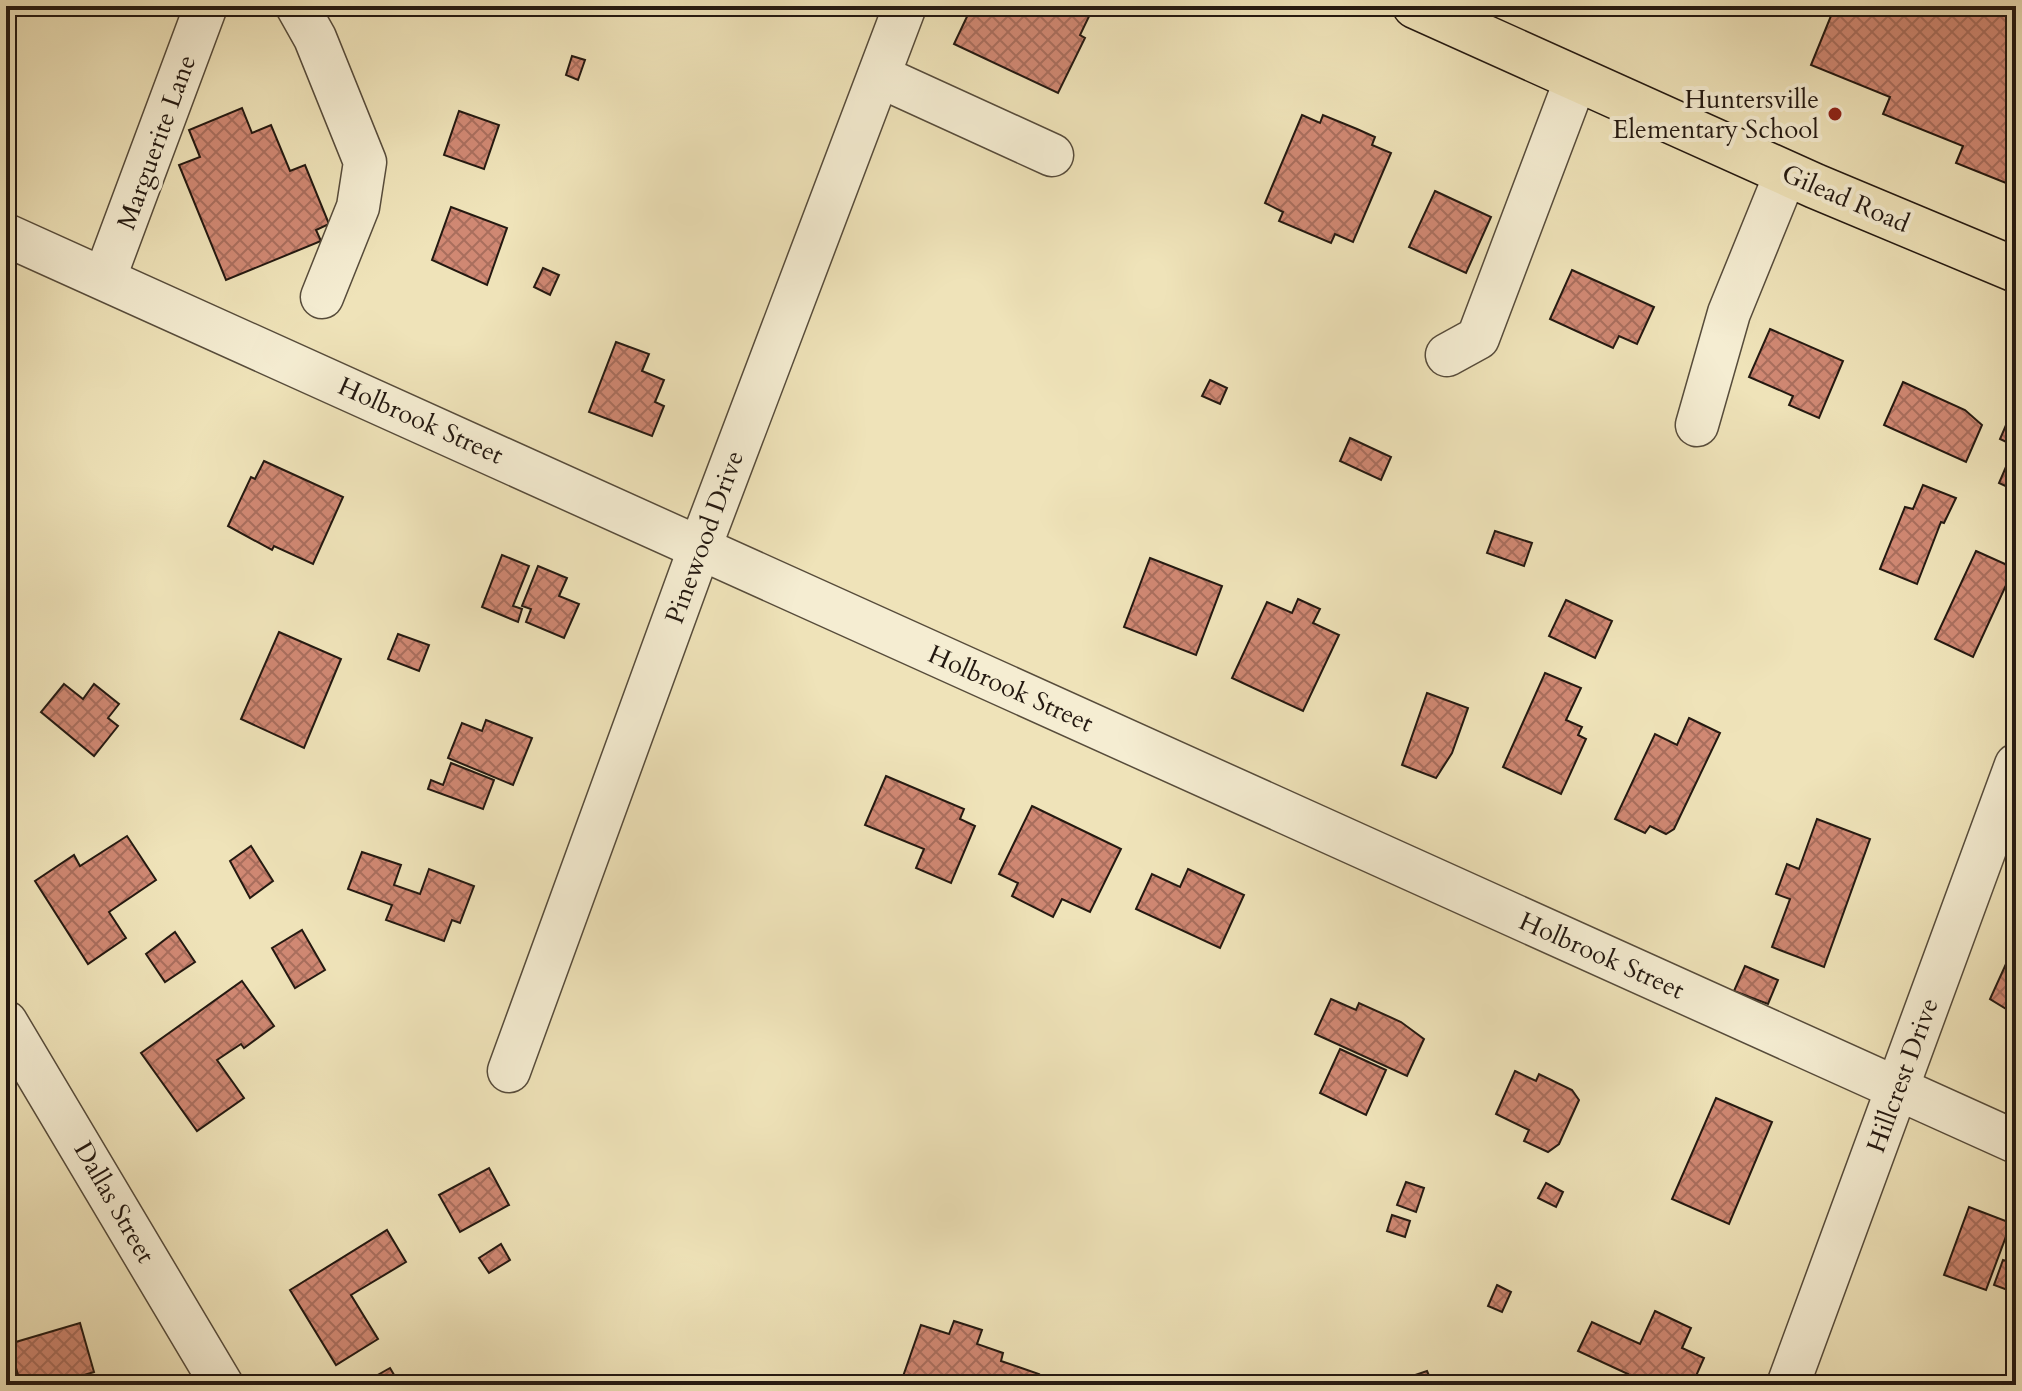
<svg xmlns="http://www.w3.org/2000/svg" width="2022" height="1391" font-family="Cardo,serif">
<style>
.building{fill:url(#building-cross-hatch);stroke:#241911;stroke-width:2}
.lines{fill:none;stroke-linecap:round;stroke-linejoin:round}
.minor-casing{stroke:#574c3b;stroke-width:45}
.major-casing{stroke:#241911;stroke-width:47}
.minor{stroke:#f5edd2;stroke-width:42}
.major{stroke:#efe3b9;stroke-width:44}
.poi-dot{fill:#8f2418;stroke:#f5edd2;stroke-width:3}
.labels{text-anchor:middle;stroke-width:8;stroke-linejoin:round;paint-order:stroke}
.poi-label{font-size:26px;fill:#241911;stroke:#f5edd2;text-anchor:end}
.street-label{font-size:26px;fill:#241911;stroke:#f5edd2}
</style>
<defs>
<pattern id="building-cross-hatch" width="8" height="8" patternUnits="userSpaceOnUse" patternTransform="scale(2)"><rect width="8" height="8" fill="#d08873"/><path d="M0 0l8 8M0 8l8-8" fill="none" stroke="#a96e5d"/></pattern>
</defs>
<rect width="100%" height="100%" fill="#efe3b9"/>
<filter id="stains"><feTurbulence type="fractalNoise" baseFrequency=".0025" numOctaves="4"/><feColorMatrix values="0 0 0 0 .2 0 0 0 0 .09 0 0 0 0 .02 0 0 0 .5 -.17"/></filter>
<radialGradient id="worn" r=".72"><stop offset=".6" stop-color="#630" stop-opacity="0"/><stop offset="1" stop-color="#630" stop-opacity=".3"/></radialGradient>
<g class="building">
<polygon points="972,6 1094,6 1080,35 1085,38 1058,93 954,44"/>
<polygon points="1835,6 2016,6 2016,187 1956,163 1963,146 1883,114 1890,97 1811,65"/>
<polygon points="572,56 585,60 578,80 566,75"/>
<polygon points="242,108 252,133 271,125 290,171 305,165 329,224 316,230 321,241 226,280 179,165 200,157 189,130"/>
<polygon points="459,111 499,125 484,169 444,155"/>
<polygon points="1302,115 1320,123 1323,115 1357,129 1375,137 1372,145 1391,153 1353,242 1335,234 1331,243 1279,221 1283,212 1265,203"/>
<polygon points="1435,191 1491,217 1466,273 1409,247"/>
<polygon points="451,207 507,228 487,285 432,260"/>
<polygon points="543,268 559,275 550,295 534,287"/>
<polygon points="1572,270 1654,307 1637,344 1619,336 1613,348 1550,319"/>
<polygon points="1770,329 1843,361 1819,418 1789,405 1793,396 1749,377"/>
<polygon points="616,342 649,354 642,371 664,380 655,402 664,406 652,436 589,412"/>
<polygon points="1210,380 1227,388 1220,404 1202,396"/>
<polygon points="1903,382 1965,410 1982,425 1966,462 1884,425"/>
<polygon points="2016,402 2016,491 1999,483 2015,446 2000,439"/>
<polygon points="1350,438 1391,457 1381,480 1340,461"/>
<polygon points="264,461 343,497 313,564 274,546 272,550 228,526 251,477 255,479"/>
<polygon points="1923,485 1956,498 1944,523 1941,522 1917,584 1880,569 1905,507 1913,509"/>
<polygon points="1495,531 1532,543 1524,566 1487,553"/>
<polygon points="1976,551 2014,568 1973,657 1935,639"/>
<polygon points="502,555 529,566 513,606 522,609 518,622 482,607"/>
<polygon points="1150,558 1222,586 1196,655 1124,627"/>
<polygon points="538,566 567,578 559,596 579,604 564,638 526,622 531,609 522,606"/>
<polygon points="1298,599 1320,609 1313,623 1339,635 1303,711 1232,678 1267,602 1292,613"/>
<polygon points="1566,600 1612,621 1595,658 1549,636"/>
<polygon points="279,632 341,659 304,748 241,719"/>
<polygon points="398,634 429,645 419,671 388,659"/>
<polygon points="1545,673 1581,688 1566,720 1582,727 1578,735 1586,739 1561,794 1503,767"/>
<polygon points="64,684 83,699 94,684 119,704 108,718 118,726 94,756 41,712"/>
<polygon points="1427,693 1468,708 1452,753 1436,778 1402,765"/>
<polygon points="1689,718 1720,733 1674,829 1666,834 1650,826 1645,833 1615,819 1655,734 1677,745"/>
<polygon points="486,720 532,738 513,785 448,758 462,723 482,731"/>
<polygon points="451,763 494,780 483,809 428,789 431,780 443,785"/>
<polygon points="886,776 964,809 960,819 975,826 951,883 916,868 924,849 865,825"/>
<polygon points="1032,806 1121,849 1090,912 1062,899 1053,917 1012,896 1018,883 999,874"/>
<polygon points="1817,819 1870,839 1824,967 1772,947 1790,899 1776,894 1787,864 1799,869"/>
<polygon points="127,836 156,880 109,912 126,938 88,964 35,881 74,855 80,866"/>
<polygon points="251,846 273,881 250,898 230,861"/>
<polygon points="362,852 401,865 394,885 420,894 429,869 474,886 460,923 452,920 444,941 386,920 392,905 348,889"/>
<polygon points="1188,869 1244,895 1220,948 1136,909 1152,874 1180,887"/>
<polygon points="302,930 325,970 295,988 272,948"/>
<polygon points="175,932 195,962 165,982 146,954"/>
<polygon points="2016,942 2016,1015 1990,999"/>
<polygon points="1745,966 1778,980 1768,1004 1734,991"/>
<polygon points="242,981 274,1026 244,1048 241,1044 217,1060 244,1098 197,1131 141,1053"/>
<polygon points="1331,999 1356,1010 1359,1003 1401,1022 1424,1039 1407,1076 1315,1034"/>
<polygon points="1340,1049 1386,1070 1366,1115 1320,1093"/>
<polygon points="1515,1071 1536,1081 1539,1074 1572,1090 1579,1100 1559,1144 1548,1152 1524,1141 1529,1130 1496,1114"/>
<polygon points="1716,1098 1772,1122 1729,1224 1672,1199"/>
<polygon points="489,1168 509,1205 460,1232 439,1195"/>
<polygon points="1406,1182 1424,1188 1416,1212 1397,1205"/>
<polygon points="1546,1183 1563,1192 1556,1207 1538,1198"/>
<polygon points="1969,1207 2011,1223 1986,1290 1944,1275"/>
<polygon points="1392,1215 1410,1221 1405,1237 1387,1231"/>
<polygon points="387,1230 406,1262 351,1295 378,1339 336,1365 290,1290"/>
<polygon points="501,1244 510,1260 489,1273 479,1258"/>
<polygon points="2003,1260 2016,1264 2016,1293 1994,1285"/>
<polygon points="1497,1285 1511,1292 1502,1312 1488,1306"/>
<polygon points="1655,1311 1691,1328 1682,1348 1704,1358 1692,1385 1623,1385 1628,1374 1578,1351 1592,1322 1640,1344"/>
<polygon points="954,1321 982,1330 977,1344 1003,1353 1001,1361 1039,1374 1035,1385 958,1385 936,1377 933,1385 900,1385 921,1325 949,1334"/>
<polygon points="80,1323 94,1372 51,1385 44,1385 42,1379 21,1385 9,1344"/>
<polygon points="390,1368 400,1385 360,1385"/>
<polygon points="1427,1371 1433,1385 1409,1385 1406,1378"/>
</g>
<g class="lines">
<defs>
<g id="minor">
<polyline points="297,6 315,38 365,162 358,207 322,297"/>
<polyline points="879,76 1052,155"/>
<polyline points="6,235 2016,1142"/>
<polyline points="105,277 206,6"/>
<polyline points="1447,355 1478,338 1576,79"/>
<polyline points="1697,425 1729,313 1786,173"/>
<polyline points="6,1022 222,1385"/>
<polyline points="509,1071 700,547 905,6"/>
<polyline points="1788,1385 2016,765"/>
</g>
<polyline id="major" points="1415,6 1815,186 2016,270"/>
</defs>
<use href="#minor" class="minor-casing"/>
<use href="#major" class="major-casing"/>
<use href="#minor" class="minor"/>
<use href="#major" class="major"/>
</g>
<circle class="poi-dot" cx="1835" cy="114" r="8"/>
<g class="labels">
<g class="poi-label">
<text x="1819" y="108">Huntersville<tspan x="1819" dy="30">Elementary School</tspan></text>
</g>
<g class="street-label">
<text transform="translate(156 142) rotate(-70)" y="9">Marguerite Lane</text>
<text transform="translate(1846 198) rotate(23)" y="9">Gilead Road</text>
<text transform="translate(421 420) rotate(24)" y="9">Holbrook Street</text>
<text transform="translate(704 537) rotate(-70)" y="9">Pinewood Drive</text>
<text transform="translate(1011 688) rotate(24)" y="9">Holbrook Street</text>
<text transform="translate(1602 955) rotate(24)" y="9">Holbrook Street</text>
<text transform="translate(1902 1075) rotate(-70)" y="9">Hillcrest Drive</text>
<text transform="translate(115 1202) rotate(60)" y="9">Dallas Street</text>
</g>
</g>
<rect width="2022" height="1391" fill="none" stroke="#efe3b9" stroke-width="32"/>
<rect x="8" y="8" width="2006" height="1375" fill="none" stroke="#241911" stroke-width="4"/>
<rect x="16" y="16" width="1990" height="1359" fill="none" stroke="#241911" stroke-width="2"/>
<rect width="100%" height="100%" filter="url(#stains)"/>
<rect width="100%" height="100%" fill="url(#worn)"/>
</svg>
